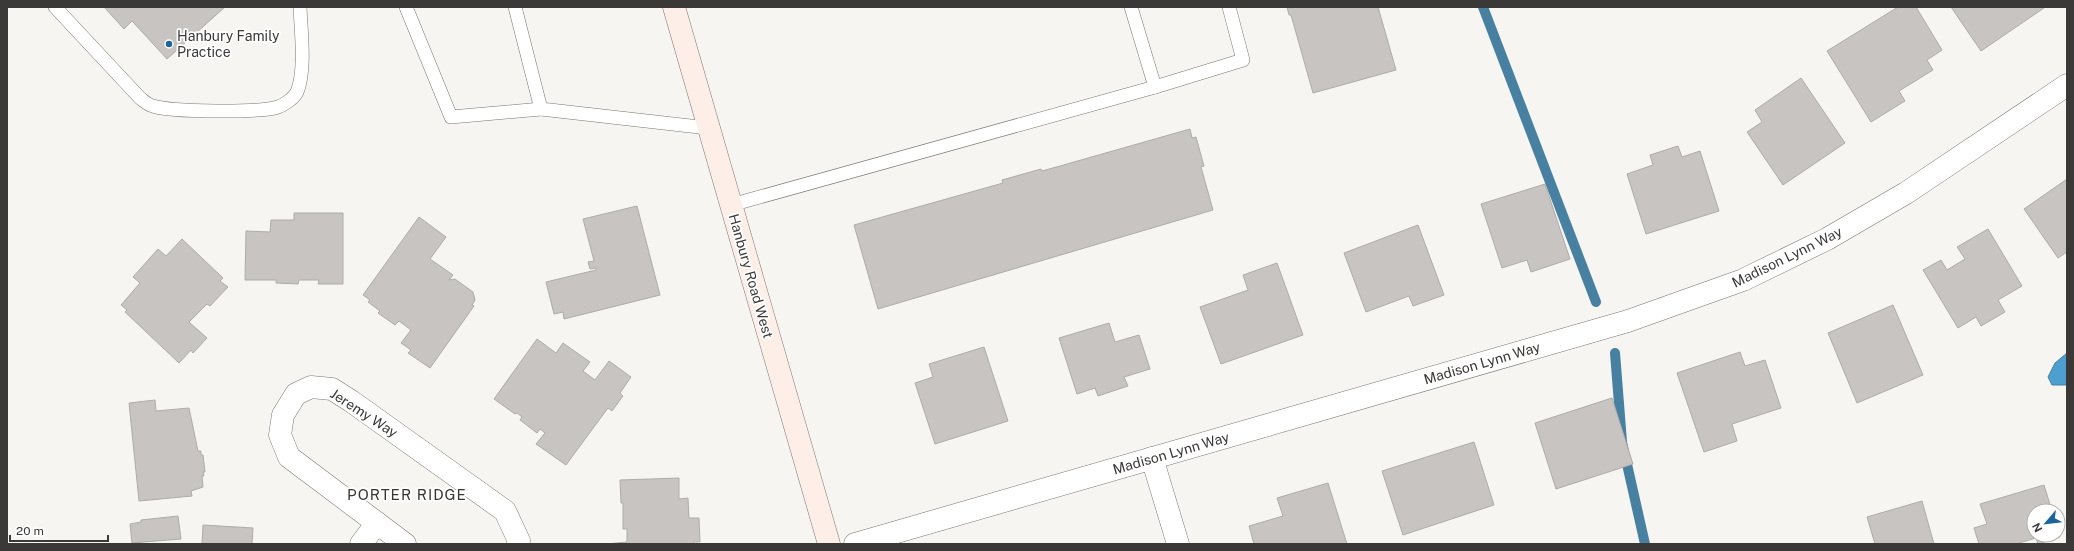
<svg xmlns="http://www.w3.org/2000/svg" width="2074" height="551" font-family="'Public Sans',sans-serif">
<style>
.water{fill:#4d9fcf;stroke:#4780a1}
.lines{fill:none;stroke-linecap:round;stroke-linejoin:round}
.stream{stroke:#4780a1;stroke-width:10}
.building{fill:#c7c4c1;stroke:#aeaca9}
.service-casing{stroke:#797774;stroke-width:14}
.minor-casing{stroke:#797774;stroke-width:23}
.secondary-casing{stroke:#797774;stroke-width:23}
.service{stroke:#fff;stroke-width:13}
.minor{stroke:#fff;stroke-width:22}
.secondary{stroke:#fdeee8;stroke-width:22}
.poi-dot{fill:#1c6599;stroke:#fff;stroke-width:1.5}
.labels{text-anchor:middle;stroke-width:3.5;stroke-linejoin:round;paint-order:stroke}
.poi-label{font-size:14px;fill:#3a3937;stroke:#fff;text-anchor:start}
.street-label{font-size:14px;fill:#3a3937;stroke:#fff}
.neighbourhood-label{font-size:15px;letter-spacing:1px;fill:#383633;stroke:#fff}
</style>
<rect width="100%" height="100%" fill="#f7f5f1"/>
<polygon class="water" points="2067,353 2067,385 2052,385 2048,377 2055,363"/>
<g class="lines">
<g class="stream">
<polyline points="1483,7 1596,302"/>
<polyline points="1615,353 1622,442 1645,544"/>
</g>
</g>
<g class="building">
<polygon points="104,7 225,7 167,59 132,21 124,29"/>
<polygon points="1287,7 1378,7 1396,70 1313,93 1291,15 1289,15"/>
<polygon points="1898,7 1916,7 1942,50 1927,60 1933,70 1899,91 1905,101 1871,122 1827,51"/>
<polygon points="1951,7 2043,7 2044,8 1981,51"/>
<polygon points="1801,78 1845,143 1783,185 1747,132 1762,122 1755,110"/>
<polygon points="1190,129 1192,138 1196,137 1204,166 1201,167 1213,210 878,309 854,225 1003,183 1002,180 1041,169 1042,171 1060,166"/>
<polygon points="1678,146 1682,157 1700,151 1719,211 1646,234 1627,174 1653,165 1650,155"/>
<polygon points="2067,179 2067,252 2058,258 2024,209"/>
<polygon points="1545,184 1570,259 1531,272 1527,260 1502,268 1481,204"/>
<polygon points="637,206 660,295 564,319 563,312 554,314 546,282 596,270 596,268 590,269 588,262 594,261 583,219"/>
<polygon points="294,213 343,213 343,284 318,284 319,280 299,280 298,284 276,283 276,280 245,280 246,231 270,232 271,220 294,220"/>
<polygon points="419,217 446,237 430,259 453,275 449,280 455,279 473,292 475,300 472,305 474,306 430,368 408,353 411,350 401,343 411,330 399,321 395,325 378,313 380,311 368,302 370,300 363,295"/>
<polygon points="1418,225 1444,295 1413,306 1409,296 1366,312 1344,253"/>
<polygon points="1988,229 2022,286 1998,300 2005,312 1981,326 1976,317 1958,328 1923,270 1941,260 1947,270 1965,259 1957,247"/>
<polygon points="182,239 223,278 220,281 228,287 210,306 207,304 189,322 207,338 193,353 191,350 179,363 125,312 127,310 121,305 140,283 133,277 158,249 166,256"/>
<polygon points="1277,263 1303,335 1221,364 1200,307 1248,290 1243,275"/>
<polygon points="1893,305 1923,375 1857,403 1828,333"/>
<polygon points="1109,323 1115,342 1139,335 1150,369 1124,377 1128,386 1098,396 1095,388 1077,394 1059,338"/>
<polygon points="537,339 556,353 563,343 590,362 583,371 595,380 609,361 631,377 620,393 623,396 612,411 608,408 566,465 536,444 545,433 540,429 537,433 520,420 522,417 517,413 515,414 494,399"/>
<polygon points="984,347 1008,421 935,444 915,383 933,377 929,364"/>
<polygon points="1740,352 1745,366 1765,360 1781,408 1732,424 1737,441 1704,452 1677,373"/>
<polygon points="1612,398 1633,464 1556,489 1535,423"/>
<polygon points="155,400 156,411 189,408 198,451 201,451 201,455 203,455 205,472 203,472 204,476 202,476 203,487 191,491 192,496 139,501 129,403"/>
<polygon points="1474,442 1494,505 1403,535 1382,471"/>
<polygon points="679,478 679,499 688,498 689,518 699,518 700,542 693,542 695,544 606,544 627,542 627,529 623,529 623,503 621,503 620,480"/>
<polygon points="1328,483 1347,544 1254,544 1249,526 1283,516 1277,498"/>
<polygon points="2044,485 2052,511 2034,511 2034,535 2058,535 2058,532 2060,537 2038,544 2036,538 2016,544 1979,544 1974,528 1987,524 1980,504"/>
<polygon points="1922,501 1934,544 1875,544 1867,517"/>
<polygon points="178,516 181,539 132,543 130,524 141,522 141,520"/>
<polygon points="203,525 253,528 252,544 202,544"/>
</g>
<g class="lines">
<defs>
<g id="service">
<path d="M55,7L140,98C144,101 148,105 153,106C171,112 260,113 278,107C284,105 294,98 297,92C306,70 301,31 300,7"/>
<polyline points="406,7 451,117 541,109"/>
<polyline points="515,7 541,109 708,128"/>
<polyline points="1131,7 1155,87"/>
<polyline points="731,205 1155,87 1243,60 1229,7"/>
</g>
<g id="minor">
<polyline points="1152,458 1178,544"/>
<polyline points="361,544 377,523"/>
<polyline points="405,544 289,457 280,435 283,415 296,394 311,387 332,389 351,401 505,511 519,541 518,544"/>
<polyline points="855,544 1628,321 1743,280 1827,239 1906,193 2067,85"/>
</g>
<polyline id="secondary" points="674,7 829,544"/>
</defs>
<use href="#service" class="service-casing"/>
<use href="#minor" class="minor-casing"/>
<use href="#secondary" class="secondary-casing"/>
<use href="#service" class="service"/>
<use href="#minor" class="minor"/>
<use href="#secondary" class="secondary"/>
</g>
<circle class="poi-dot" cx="169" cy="44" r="4"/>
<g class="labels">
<g class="poi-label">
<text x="177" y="41">Hanbury Family<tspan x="177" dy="16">Practice</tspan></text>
</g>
<g class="street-label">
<text transform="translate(1787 257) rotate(-26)" y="5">Madison Lynn Way</text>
<text transform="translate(751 276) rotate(74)" y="5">Hanbury Road West</text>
<text transform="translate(1482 363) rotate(-16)" y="5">Madison Lynn Way</text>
<text transform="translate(364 413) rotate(33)" y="5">Jeremy Way</text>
<text transform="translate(1171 453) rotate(-16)" y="5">Madison Lynn Way</text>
</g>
<g class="neighbourhood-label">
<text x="407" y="500">PORTER RIDGE</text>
</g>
</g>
<rect width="2074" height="551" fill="none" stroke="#3a3937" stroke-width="16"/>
<g transform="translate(2046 523) rotate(242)"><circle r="19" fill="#ffffff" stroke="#b0b0af"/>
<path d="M0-3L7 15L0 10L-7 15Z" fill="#1c6599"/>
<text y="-6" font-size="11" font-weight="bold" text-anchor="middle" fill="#3a3937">N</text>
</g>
<path d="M10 535v6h98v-6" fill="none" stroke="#3a3937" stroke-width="2"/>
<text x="16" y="535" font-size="12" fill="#3a3937" stroke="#ffffff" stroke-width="3" paint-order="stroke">20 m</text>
</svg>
